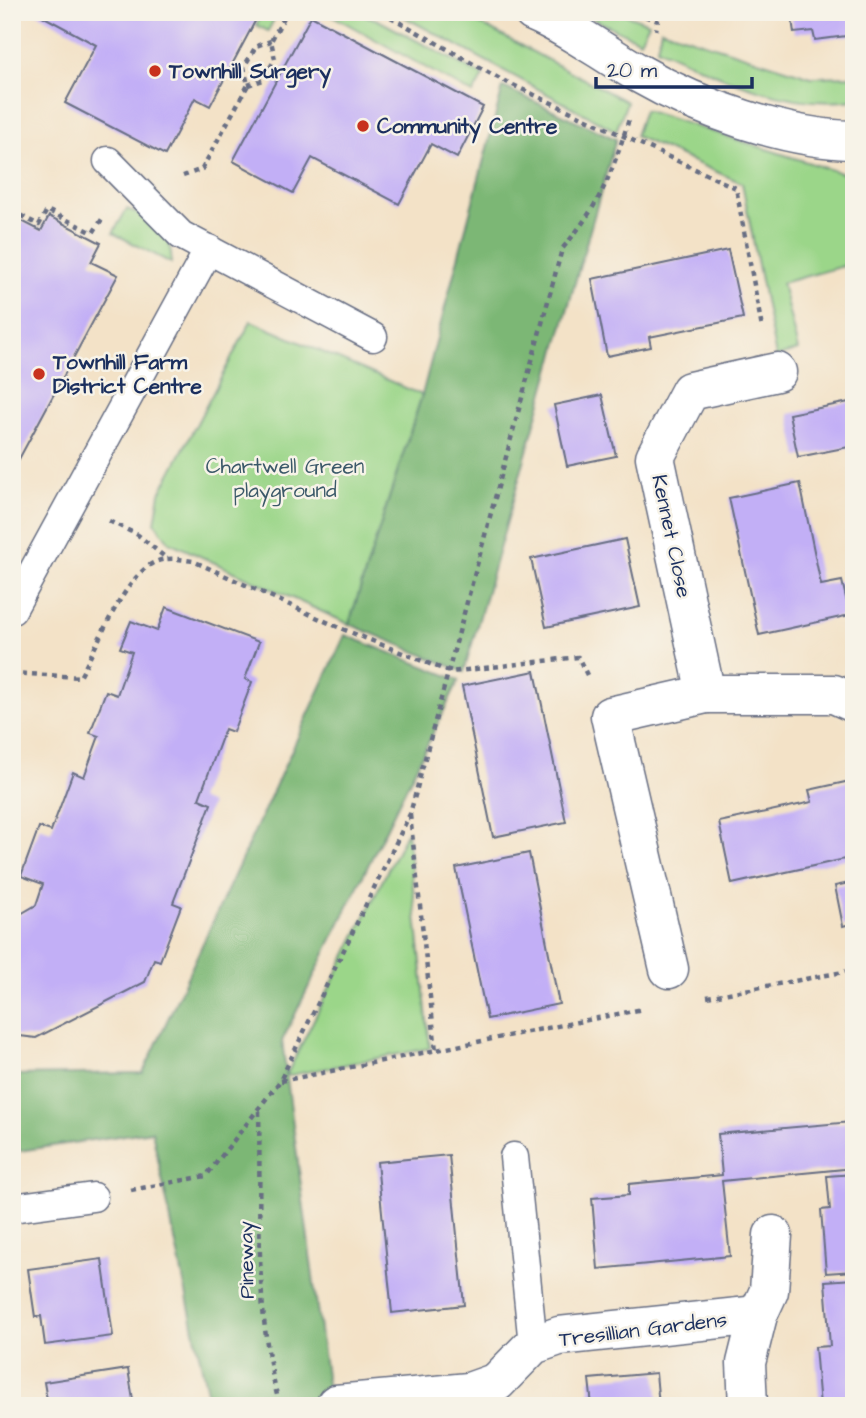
<svg xmlns="http://www.w3.org/2000/svg" width="866" height="1418" font-family="'Architects Daughter',sans-serif">
<style>
.green{fill:#9bd689;stroke:#5b8274;stroke-width:2}
.forest{fill:#7cb775;stroke:#4c736a;stroke-width:2}
.building{fill:#c2aff6}
.lines{fill:none;stroke-linecap:round;stroke-linejoin:round}
.service-casing{stroke:#676e83;stroke-width:31}
.minor-casing{stroke:#676e83;stroke-width:41}
.tertiary-casing{stroke:#676e83;stroke-width:41}
.path{stroke:#676e83;stroke-width:4.5;stroke-dasharray:5 5;stroke-linecap:butt}
.service{stroke:#fff;stroke-width:28}
.minor{stroke:#fff;stroke-width:38}
.tertiary{stroke:#fff;stroke-width:38}
.poi-dot{fill:#c8321e;stroke:#f7f3e8;stroke-width:2.5}
.labels{text-anchor:middle;stroke-width:5;stroke-linejoin:round;paint-order:stroke}
.poi-label{font-size:21px;font-weight:bold;fill:#1b2f5e;stroke:#f7f3e8;text-anchor:start}
.park-label{font-size:21px;fill:#3b5969;stroke:#f7f3e8}
.street-label{font-size:21px;fill:#1b2f5e;stroke:#f7f3e8}
</style>
<rect width="100%" height="100%" fill="#f7f3e8"/>
<filter id="ink" filterUnits="userSpaceOnUse"><feTurbulence type="fractalNoise" baseFrequency=".0143" numOctaves="2"/><feDisplacementMap in="SourceGraphic" scale="14" xChannelSelector="R" yChannelSelector="G"/><feConvolveMatrix kernelMatrix="1 2 1 2 8 2 1 2 1" color-interpolation-filters="sRGB"/></filter>
<filter id="wash" filterUnits="userSpaceOnUse"><feTurbulence type="fractalNoise" baseFrequency=".00686" numOctaves="4" result="noise"/><feDisplacementMap in="SourceGraphic" scale="28" xChannelSelector="R" yChannelSelector="G"/><feGaussianBlur stdDeviation="1.57" result="paint"/><feColorMatrix in="noise" values="0 0 0 0 0 0 0 0 0 0 0 0 0 0 0 0 0 1.4 0 .05"/><feComposite in="paint" operator="in"/></filter>
<g filter="url(#wash)">
<rect width="100%" height="100%" fill="#f3e2c7"/>
<g class="green">
<polygon points="262,12 278,12 268,31 256,25"/>
<polygon points="326,12 355,12 378,20 483,76 473,94"/>
<polygon points="395,12 458,12 627,102 616,131"/>
<polygon points="579,12 619,12 649,23 640,41"/>
<path d="M661,29L811,77L854,76V100C785,110 718,76 657,48Z"/>
<polygon points="644,110 854,177 854,263 782,283 798,350 776,357 742,183 635,136"/>
<path d="M127,209C151,218 174,235 171,263L113,233Z"/>
<polygon points="251,321 422,395 349,624 169,542 155,523 160,493"/>
<polygon points="407,831 430,1048 286,1076"/>
</g>
<g class="forest">
<polygon points="503,87 616,139 464,672 349,624 422,395"/>
<polygon points="345,635 459,680 282,1041 330,1406 210,1406 152,1131 12,1152 12,1075 143,1073"/>
</g>
<g id="blocks">
<g class="building">
<polygon points="35,12 260,12 210,106 195,98 165,155 65,103 96,45"/>
<polygon points="791,12 854,12 854,35 815,40 813,31 794,33"/>
<polygon points="311,16 483,107 457,158 431,144 399,204 312,158 293,193 233,161"/>
<polygon points="12,216 41,231 49,216 101,243 91,262 118,275 12,472"/>
<polygon points="728,250 743,318 649,337 651,347 607,356 592,279"/>
<polygon points="602,395 616,456 567,466 554,405"/>
<polygon points="854,401 854,446 798,457 789,414"/>
<polygon points="800,483 821,585 842,581 850,615 759,635 729,498"/>
<polygon points="625,539 640,607 546,627 531,559"/>
<polygon points="166,607 259,642 245,679 252,682 233,732 225,729 199,799 211,804 173,903 181,906 160,961 154,959 145,982 36,1038 12,1035 12,919 36,905 43,884 21,876 39,827 51,831 73,772 84,777 99,736 90,733 106,691 117,695 132,652 120,648 131,621 157,631"/>
<polygon points="535,671 566,822 493,837 462,686"/>
<polygon points="850,781 854,797 854,857 732,884 719,822 812,802 809,790"/>
<polygon points="529,853 559,1004 487,1019 456,868"/>
<polygon points="854,882 854,923 843,926 835,886"/>
<polygon points="851,1122 854,1168 722,1181 730,1256 598,1269 592,1198 629,1195 629,1184 722,1175 718,1134"/>
<polygon points="449,1155 464,1305 392,1313 377,1162"/>
<polygon points="854,1174 854,1271 826,1273 821,1210 830,1209 827,1176"/>
<polygon points="102,1259 113,1336 45,1345 41,1316 35,1317 28,1269"/>
<polygon points="854,1279 854,1406 820,1406 815,1347 830,1346 825,1281"/>
<polygon points="128,1369 134,1406 48,1406 44,1382"/>
<polygon points="656,1373 659,1406 592,1406 589,1379"/>
</g>
</g>
</g>
<g filter="url(#ink)">
<use href="#blocks" fill-opacity="0" stroke="#676e83" stroke-width="2"/>
<g class="lines">
<defs>
<g id="service">
<polyline points="108,161 181,235 373,337"/>
<polyline points="12,610 209,249"/>
<polyline points="514,1157 533,1345"/>
<polyline points="12,1208 93,1197"/>
</g>
<g id="minor">
<polyline points="777,372 690,391 655,457 706,694 834,694 854,703"/>
<polyline points="669,969 610,716 706,694"/>
<polyline points="336,1404 469,1392 497,1382 533,1345 559,1336 758,1315"/>
<polyline points="748,1406 746,1363 758,1315 769,1291 773,1235"/>
</g>
<path id="tertiary" d="M533,12C571,28 604,54 640,74C699,108 786,139 854,140"/>
</defs>
<use href="#service" class="service-casing"/>
<use href="#minor" class="minor-casing"/>
<use href="#tertiary" class="tertiary-casing"/>
<g class="path">
<polyline points="382,12 500,79 736,188 762,328"/>
<polyline points="636,13 658,21 656,30"/>
<polyline points="248,85 263,80 275,59 271,41 287,12"/>
<polyline points="183,176 202,169 248,85 244,67 256,46 271,41"/>
<polyline points="12,211 39,225 47,210 93,233 104,216"/>
<polyline points="109,521 138,535 166,558"/>
<path d="M12,673L80,677C96,648 125,575 155,562C167,557 180,559 193,561L340,628L450,672L578,657L587,675"/>
<polyline points="410,815 436,1051"/>
<polyline points="707,997 854,970"/>
<polyline points="281,1081 643,1009"/>
<path d="M259,1111C261,1209 253,1311 280,1406"/>
<path d="M131,1190L206,1176L280,1081L410,814L562,249C600,205 612,174 629,119"/>
</g>
<use href="#service" class="service"/>
<use href="#minor" class="minor"/>
<use href="#tertiary" class="tertiary"/>
</g>
</g>
<g class="poi-dot">
<circle cx="155" cy="71" r="7"/>
<circle cx="363" cy="126" r="7"/>
<circle cx="39" cy="374" r="7"/>
</g>
<g class="labels">
<g class="poi-label">
<text x="169" y="78">Townhill Surgery</text>
<text x="377" y="133">Community Centre</text>
<text x="53" y="369">Townhill Farm<tspan x="53" dy="24">District Centre</tspan></text>
</g>
<g class="park-label">
<text x="285" y="473">Chartwell Green<tspan x="285" dy="24">playground</tspan></text>
</g>
<g class="street-label">
<text transform="translate(672 536) rotate(78)" y="7">Kennet Close</text>
<text transform="translate(246 1260) rotate(-91)" y="7">Pineway</text>
<text transform="translate(643 1329) rotate(-7)" y="7">Tresillian Gardens</text>
</g>
</g>
<rect width="866" height="1418" fill="none" stroke="#f7f3e8" stroke-width="42"/>
<path d="M596 77v10h156v-10" fill="none" stroke="#1b2f5e" stroke-width="3.5"/>
<text x="607" y="77" font-size="21" fill="#1b2f5e" stroke="#f7f3e8" stroke-width="5" paint-order="stroke">20 m</text>
</svg>
